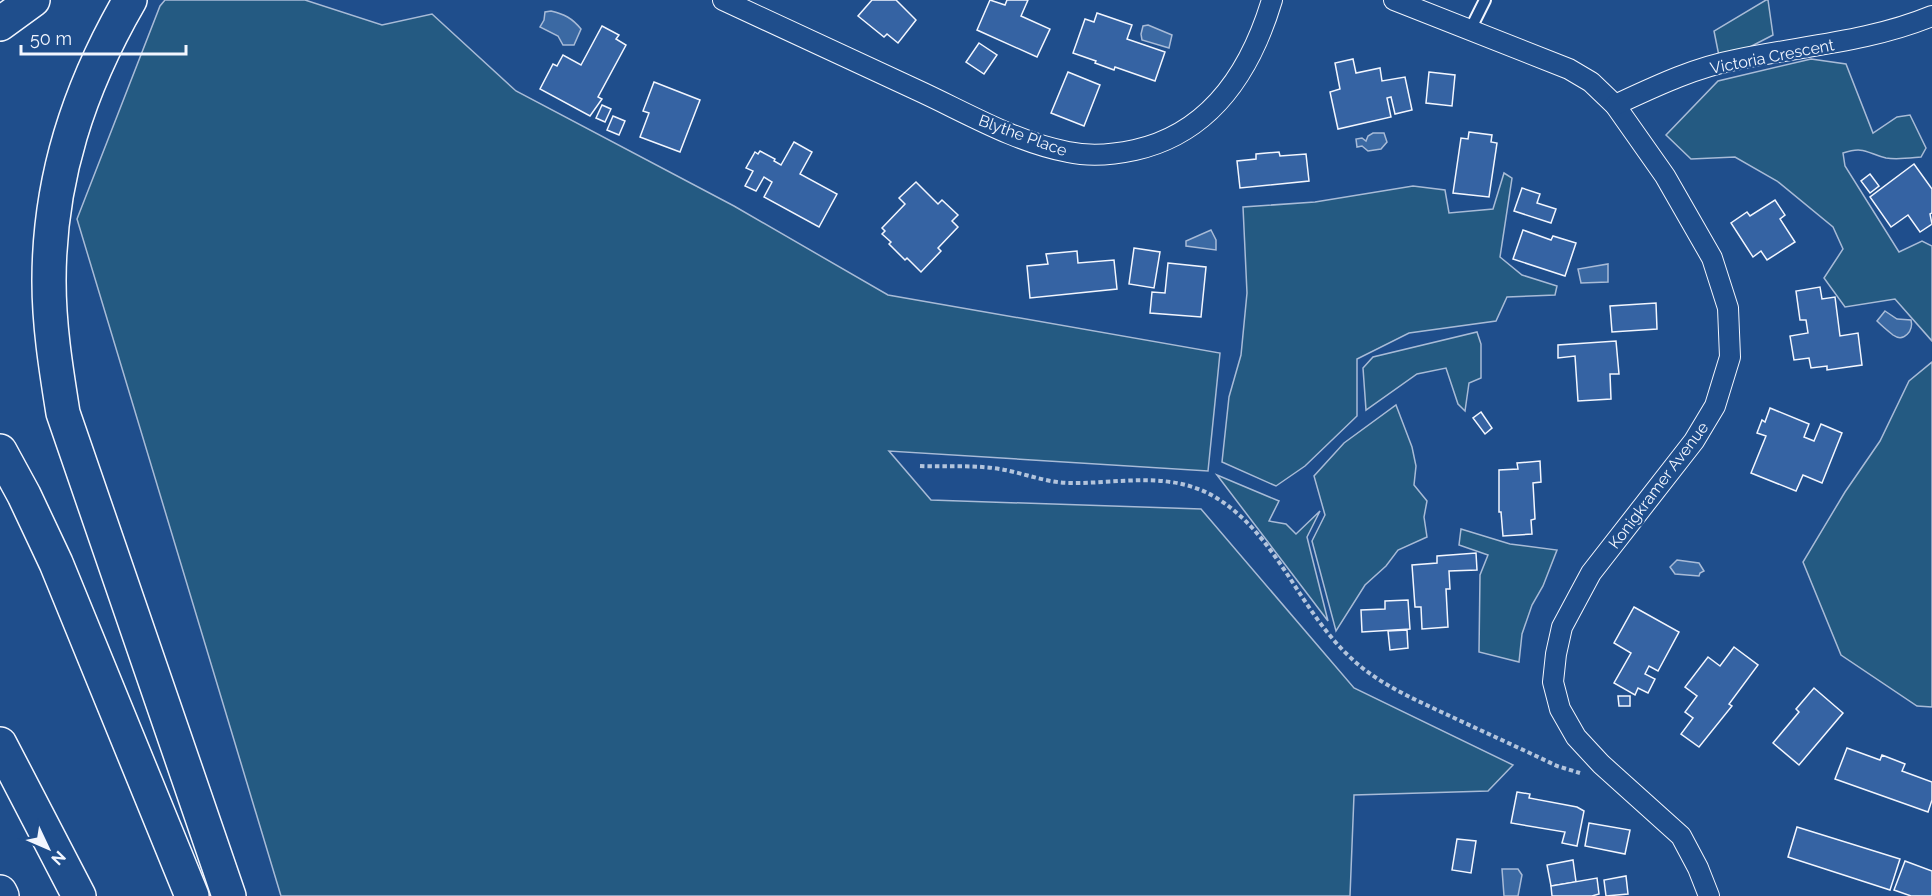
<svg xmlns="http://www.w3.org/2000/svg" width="1932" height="896" font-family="Raleway,sans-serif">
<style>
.green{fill:#245a82;stroke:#a8bbd7;stroke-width:1.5}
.water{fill:#3b69a3;stroke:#a8bbd7;stroke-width:1.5}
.building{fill:#3563a3;stroke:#f2f6ff;stroke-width:1.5}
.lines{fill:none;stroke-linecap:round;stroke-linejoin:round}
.service-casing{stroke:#f2f6ff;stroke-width:14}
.minor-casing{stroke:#f2f6ff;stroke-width:22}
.motorway-casing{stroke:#f2f6ff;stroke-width:36}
.path{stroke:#b3c4dc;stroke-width:4;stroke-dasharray:4.5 3;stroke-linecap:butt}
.service{stroke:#1f4e8c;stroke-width:10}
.minor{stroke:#1f4e8c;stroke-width:20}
.motorway{stroke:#1f4e8c;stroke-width:33}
.labels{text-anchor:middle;stroke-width:4.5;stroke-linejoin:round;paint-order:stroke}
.street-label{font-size:16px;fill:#f2f6ff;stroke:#1f4e8c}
</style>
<rect width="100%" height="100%" fill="#1f4e8c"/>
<g class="green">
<polygon points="165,0 305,0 382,25 432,14 516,91 734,206 888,295 1220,353 1208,471 889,451 931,500 1201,509 1354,688 1513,765 1488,791 1354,795 1350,896 281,896 77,219 160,6"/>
<polygon points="1766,0 1768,0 1773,35 1744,50 1719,56 1714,31"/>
<path d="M1811,59L1846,64L1873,133L1897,117L1910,115L1926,148L1921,157C1910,158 1897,160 1886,158C1867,153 1864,146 1843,153L1845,166L1899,252L1922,241L1932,246V341L1895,299L1845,307L1824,278L1843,249L1833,227L1777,181L1735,157L1691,159L1666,135L1718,81Z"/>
<polygon points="1504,173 1512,178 1500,257 1522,275 1557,286 1555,295 1507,297 1496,321 1409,333 1357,359 1357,416 1305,466 1276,486 1222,462 1229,397 1241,355 1247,293 1243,207 1315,202 1413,186 1445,190 1449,213 1493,209"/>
<polygon points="1477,332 1481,344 1481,378 1469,383 1465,411 1458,404 1446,368 1417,374 1366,410 1363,368 1373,357"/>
<polygon points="1932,362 1932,707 1917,706 1841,655 1803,562 1845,492 1880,441 1909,381"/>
<polygon points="1396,405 1412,447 1416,466 1414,485 1427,501 1424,517 1427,537 1398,550 1386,566 1365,585 1336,631 1312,541 1325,515 1314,476 1344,443"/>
<polygon points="1217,475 1279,501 1269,521 1286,524 1296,534 1320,511 1307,537 1328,621"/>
<polygon points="1461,529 1510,544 1557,550 1543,586 1532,605 1522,634 1519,662 1479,652 1480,575 1488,555 1459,545"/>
</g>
<g class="water">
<path d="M551,11C564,14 572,18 581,29L574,45H563L558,36L540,27L544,20L545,12Z"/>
<polygon points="1148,25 1172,35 1169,48 1142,40 1141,34 1143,26"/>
<polygon points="1373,133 1384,133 1387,142 1381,149 1368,151 1362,146 1357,147 1356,139 1362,138 1366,141 1368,136"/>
<polygon points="1211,230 1216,240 1216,250 1186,246 1186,241"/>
<polygon points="1608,264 1608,282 1581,283 1578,269"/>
<path d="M1885,311L1897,319L1911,320C1914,330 1904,343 1893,335C1888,331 1882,326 1877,321Z"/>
<polygon points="1677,560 1699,563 1704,571 1700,573 1699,576 1675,574 1670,567"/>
<polygon points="1502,869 1518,869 1522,875 1518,896 1504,896"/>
</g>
<g class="building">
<polygon points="872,0 896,0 916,20 898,43 887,34 884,37 858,16"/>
<polygon points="990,0 1005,5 1007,0 1028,0 1021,16 1050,29 1037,57 977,30"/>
<polygon points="1097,13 1132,25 1127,39 1165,52 1155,81 1115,67 1114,70 1095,63 1096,61 1073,53 1085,19 1094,22"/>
<polygon points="602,26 619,35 616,39 626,45 598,97 602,99 590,116 540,89 553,64 557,66 563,55 581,65"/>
<polygon points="979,43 997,55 984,74 966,62"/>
<polygon points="1353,59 1356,73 1380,68 1382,81 1405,77 1412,110 1395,114 1391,97 1387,98 1391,117 1338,129 1330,92 1340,89 1335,63"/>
<polygon points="1068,72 1100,85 1084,126 1051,113"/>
<polygon points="1429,72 1455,75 1452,106 1426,103"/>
<polygon points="654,82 700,100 680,152 640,137 649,113 643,111"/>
<polygon points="602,105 611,109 605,122 596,118"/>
<polygon points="613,116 625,121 619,135 607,130"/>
<polygon points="1469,132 1492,135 1491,142 1497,143 1489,197 1453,193 1461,138 1468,139"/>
<polygon points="794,142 812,152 800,174 837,194 819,227 764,197 772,182 764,177 756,191 745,186 753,171 746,168 755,152 758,154 760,151 775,159 774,161 781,165"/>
<polygon points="1279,152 1280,156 1306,154 1309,181 1240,188 1237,161 1256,159 1256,154"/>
<polygon points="1914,164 1932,189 1932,213 1930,214 1932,224 1920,232 1908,215 1891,227 1870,197"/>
<polygon points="1870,174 1879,186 1870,193 1861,181"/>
<polygon points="916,182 938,204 942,200 958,215 952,221 958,227 938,248 941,251 921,272 907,258 905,260 889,244 891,242 882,234 885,231 882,228 905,204 899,198"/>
<polygon points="1522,188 1540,194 1537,203 1556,209 1551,223 1514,211"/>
<polygon points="1775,200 1785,215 1780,219 1795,242 1767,260 1761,251 1753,257 1731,223 1747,212 1750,216"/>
<polygon points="1523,230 1551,240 1553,236 1576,243 1565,276 1513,259"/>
<polygon points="1134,248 1160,252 1154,288 1129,284"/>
<polygon points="1077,251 1078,263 1114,260 1117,289 1030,298 1027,266 1048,264 1046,254"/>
<polygon points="1168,263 1206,267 1201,317 1150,313 1152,292 1165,293"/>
<polygon points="1820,287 1822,299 1835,297 1840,336 1858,333 1862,365 1827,370 1827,366 1811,368 1809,358 1794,360 1790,336 1808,333 1806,320 1800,320 1796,291"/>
<polygon points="1656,303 1657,329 1612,332 1610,306"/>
<polygon points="1616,341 1619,374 1610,374 1611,399 1578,401 1575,356 1558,358 1558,345"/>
<polygon points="1770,408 1809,424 1804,437 1814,441 1821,424 1842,433 1822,483 1803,475 1796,491 1751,473 1766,436 1757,433 1762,420 1765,422"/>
<polygon points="1481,412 1492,428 1485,434 1473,418"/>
<polygon points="1540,461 1541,482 1533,483 1535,519 1531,520 1532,534 1503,536 1501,512 1499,512 1499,470 1518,469 1517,463"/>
<polygon points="1476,553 1477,570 1449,571 1450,589 1446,589 1448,627 1422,629 1421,607 1415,607 1412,565 1437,563 1437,556"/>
<polygon points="1408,600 1410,629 1362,632 1361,610 1385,609 1385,601"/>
<polygon points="1634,607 1679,632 1658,671 1649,666 1645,674 1655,679 1648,693 1638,688 1635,695 1614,683 1631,653 1614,643"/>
<polygon points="1407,630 1408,648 1390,650 1388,631"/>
<polygon points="1734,647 1758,665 1729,704 1732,706 1699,747 1681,734 1693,718 1685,712 1697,696 1685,687 1708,657 1720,666"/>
<polygon points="1814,688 1843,713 1799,765 1773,743 1799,712 1796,709"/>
<polygon points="1618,696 1630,696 1630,706 1619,706"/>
<polygon points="1847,748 1880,760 1882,755 1905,764 1902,771 1932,782 1932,800 1928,812 1835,779"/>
<polygon points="1517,792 1530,794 1529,798 1577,807 1584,811 1577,846 1562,843 1565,832 1511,823"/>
<polygon points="1589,823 1630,830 1625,854 1585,846"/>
<polygon points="1797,827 1900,859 1890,890 1788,857"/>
<polygon points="1457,839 1476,841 1471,873 1452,870"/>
<polygon points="1573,860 1576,882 1551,886 1547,865"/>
<polygon points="1905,861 1932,871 1932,896 1911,896 1894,890"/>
<polygon points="1626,876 1628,894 1606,896 1604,880"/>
<polygon points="1597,878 1599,894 1592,896 1552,896 1551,886"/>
</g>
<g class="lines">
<defs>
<polyline id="service" points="1470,30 1485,0"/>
<g id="minor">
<path d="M723,0C787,30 852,60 917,90C965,112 1015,142 1068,152C1091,157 1112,155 1135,150C1211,133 1251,70 1272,0"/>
<polyline points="1394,0 1569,69 1591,82 1615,105 1665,176 1712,258 1728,308 1730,357 1715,406 1694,441 1591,573 1562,627 1556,654 1553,682 1560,709 1576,737 1601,764 1681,836 1698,868 1709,896"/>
<path d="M1615,105C1654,87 1693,68 1735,60C1801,46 1869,42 1932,16"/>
</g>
<g id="motorway">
<path d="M130,0C79,88 49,179 49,281C49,326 56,369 63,413L229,896"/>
<polyline points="0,24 33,0"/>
<polyline points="0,451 24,495 56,563 192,896"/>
<polyline points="0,744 79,896"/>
<polyline points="0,892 2,896"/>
</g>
</defs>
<use href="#service" class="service-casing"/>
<use href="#minor" class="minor-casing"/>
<use href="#motorway" class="motorway-casing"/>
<path class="path" d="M920,466C944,467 969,465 993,468C1019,471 1042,482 1068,483C1118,484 1169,470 1215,497C1278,535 1299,611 1352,659C1380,685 1416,700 1450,716C1486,733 1522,749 1557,766L1580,773"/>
<use href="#service" class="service"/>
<use href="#minor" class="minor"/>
<use href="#motorway" class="motorway"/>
</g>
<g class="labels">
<g class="street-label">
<text transform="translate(1772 56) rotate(-11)" y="6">Victoria Crescent</text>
<text transform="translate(1023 135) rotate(20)" y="6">Blythe Place</text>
<text transform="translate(1658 485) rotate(-53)" y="6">Konigkramer Avenue</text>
</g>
</g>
<g transform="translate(48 848) rotate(134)" stroke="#1f4e8c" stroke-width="4.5" paint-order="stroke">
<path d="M0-4.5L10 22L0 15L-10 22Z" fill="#f2f6ff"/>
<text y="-9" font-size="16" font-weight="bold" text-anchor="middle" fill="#f2f6ff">N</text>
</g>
<path d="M21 45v9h165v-9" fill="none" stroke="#f2f6ff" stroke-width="3"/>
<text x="30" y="45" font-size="18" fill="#f2f6ff" stroke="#1f4e8c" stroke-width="4.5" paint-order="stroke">50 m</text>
</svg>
